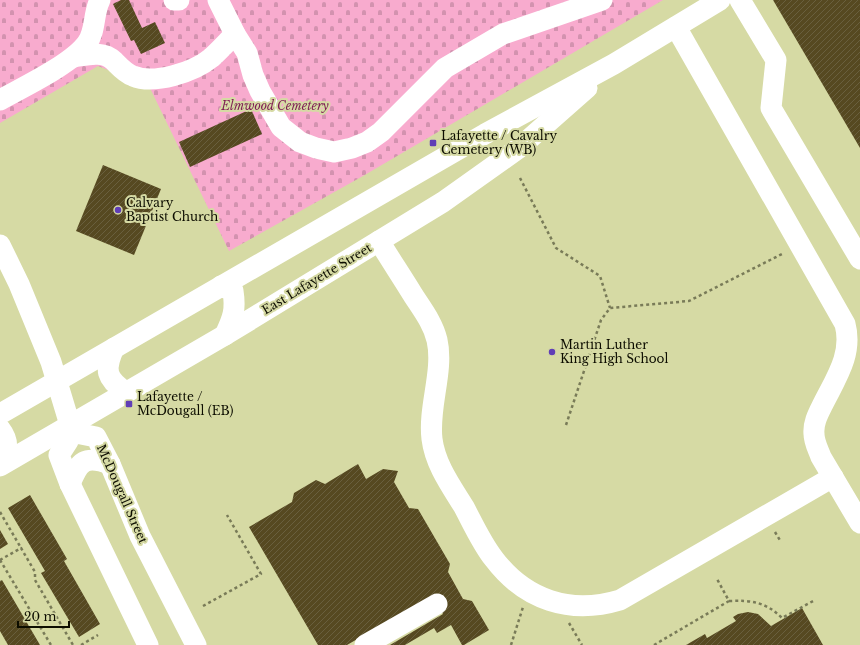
<svg xmlns="http://www.w3.org/2000/svg" width="860" height="645" font-family="'Libre Baskerville',serif">
<style>
.cemetery{fill:url(#cemetery-stones)}
.building{fill:url(#building-hatch)}
.lines{fill:none;stroke-linecap:round;stroke-linejoin:round}
.path{stroke:#797b58;stroke-width:2.5;stroke-dasharray:3 3;stroke-linecap:butt}
.minor{stroke:#fff;stroke-width:21}
.poi-dot{fill:#603eb6;stroke:#d6daa4;stroke-width:1.5}
.labels{text-anchor:middle;stroke-width:4;stroke-linejoin:round;paint-order:stroke}
.park-label{font-size:12px;font-style:italic;fill:#7e1c53;stroke:#d6daa4}
.poi-label{font-size:12px;fill:#0d0d00;stroke:#d6daa4;text-anchor:start}
.street-label{font-size:12px;fill:#0d0d00;stroke:#d6daa4}
</style>
<defs>
<pattern id="cemetery-stones" width="16" height="16" patternUnits="userSpaceOnUse"><rect width="16" height="16" fill="#f8abce"/><path d="M2 7V4a2 2 0 0 1 4 0v3zM10 15v-3a2 2 0 0 1 4 0v3z" fill="#d392af"/></pattern>
<pattern id="building-hatch" width="6" height="6" patternUnits="userSpaceOnUse"><rect width="6" height="6" fill="#564921"/><path d="M-1 1l2-2M0 6l6-6M5 7l2-2" fill="none" stroke="#695f3e"/></pattern>
</defs>
<rect width="100%" height="100%" fill="#d6daa4"/>
<polygon class="cemetery" points="0,0 663,0 363,176 229,251 149,86 98,66 0,123"/>
<g class="building">
<polygon points="121,0 129,0 142,28 155,22 165,43 141,54 134,40 131,41 113,4"/>
<polygon points="773,0 860,0 860,148"/>
<polygon points="251,109 262,134 190,167 179,142"/>
<polygon points="103,165 161,189 134,255 76,231"/>
<polygon points="358,464 366,479 383,469 398,471 394,482 409,508 418,509 450,564 448,572 463,599 472,601 489,630 464,645 462,645 451,625 437,633 434,628 405,645 390,645 443,614 432,596 347,645 318,645 249,527 292,502 294,493 316,480 325,484"/>
<polygon points="30,495 67,559 64,561 100,624 79,637 41,573 45,571 8,508"/>
<polygon points="0,530 8,544 0,549"/>
<polygon points="2,580 40,645 8,645 0,631 0,581"/>
<polygon points="802,608 823,645 686,645 705,634 707,638 736,621 733,617 738,614 748,612 758,614 771,626"/>
</g>
<g class="lines">
<g class="path">
<polyline points="520,178 556,248 600,276 610,308"/>
<polyline points="566,425 601,320 610,308 689,301 782,254"/>
<polyline points="0,512 21,548"/>
<polyline points="775,532 781,542"/>
<polyline points="0,560 21,548 35,572 35,580 73,645"/>
<polyline points="0,560 51,645"/>
<path d="M729,601C751,600 766,602 782,618L815,600"/>
<polyline points="203,606 261,574 227,515"/>
<polyline points="569,623 582,645"/>
<polyline points="81,645 98,635"/>
<polyline points="511,645 523,607"/>
<polyline points="654,645 729,601 717,579"/>
</g>
<g class="minor">
<polyline points="174,0 179,0"/>
<polyline points="218,0 235,34 247,53 253,75 260,91 281,127 300,142 316,148 334,152 352,148 367,142 381,132 445,68 503,34 602,0"/>
<polyline points="740,0 776,60 771,108 860,259"/>
<path d="M676,27L845,324C853,354 836,378 823,404C818,414 813,423 814,434C814,442 818,449 821,457L860,523"/>
<path d="M74,57C87,55 103,50 114,61C120,67 125,73 133,76C154,85 194,72 211,58C219,51 227,42 235,34"/>
<path d="M0,100C23,87 72,64 87,43C96,31 93,13 100,0"/>
<path d="M379,241C390,259 402,277 413,295C422,309 433,323 437,340C444,371 428,407 432,439C435,464 451,486 464,507C473,524 482,544 494,559C525,600 570,615 620,600L833,477"/>
<polyline points="0,245 19,284 51,362 70,425"/>
<path d="M221,286L233,291C236,310 233,318 225,335"/>
<path d="M114,348C104,370 106,379 126,392"/>
<polyline points="0,414 485,134 614,64 720,0"/>
<path d="M0,429C10,442 7,450 2,464"/>
<polyline points="0,466 225,335 443,202 519,148 587,88"/>
<path d="M70,484C79,461 85,455 110,464"/>
<polyline points="148,645 70,484 59,455 68,441 70,425 76,433 96,437 110,464 140,536 196,645"/>
<polyline points="365,645 437,604"/>
</g>
</g>
<g class="poi-dot">
<rect x="429" y="139" width="8" height="8" rx="2"/>
<circle cx="118" cy="210" r="4"/>
<circle cx="552" cy="352" r="4"/>
<rect x="125" y="400" width="8" height="8" rx="2"/>
</g>
<g class="labels">
<g class="park-label">
<text x="275" y="110">Elmwood Cemetery</text>
</g>
<g class="poi-label">
<text x="441" y="140">Lafayette / Cavalry<tspan x="441" dy="14">Cemetery (WB)</tspan></text>
<text x="126" y="207">Calvary<tspan x="126" dy="14">Baptist Church</tspan></text>
<text x="560" y="349">Martin Luther<tspan x="560" dy="14">King High School</tspan></text>
<text x="137" y="401">Lafayette /<tspan x="137" dy="14">McDougall (EB)</tspan></text>
</g>
<g class="street-label">
<text transform="translate(317 279) rotate(-31)" y="4">East Lafayette Street</text>
<text transform="translate(122 494) rotate(66)" y="4">McDougall Street</text>
</g>
</g>
<path d="M18 621v6h51v-6" fill="none" stroke="#0d0d00" stroke-width="2"/>
<text x="24" y="621" font-size="12" fill="#0d0d00" stroke="#d6daa4" stroke-width="3" paint-order="stroke">20 m</text>
</svg>
